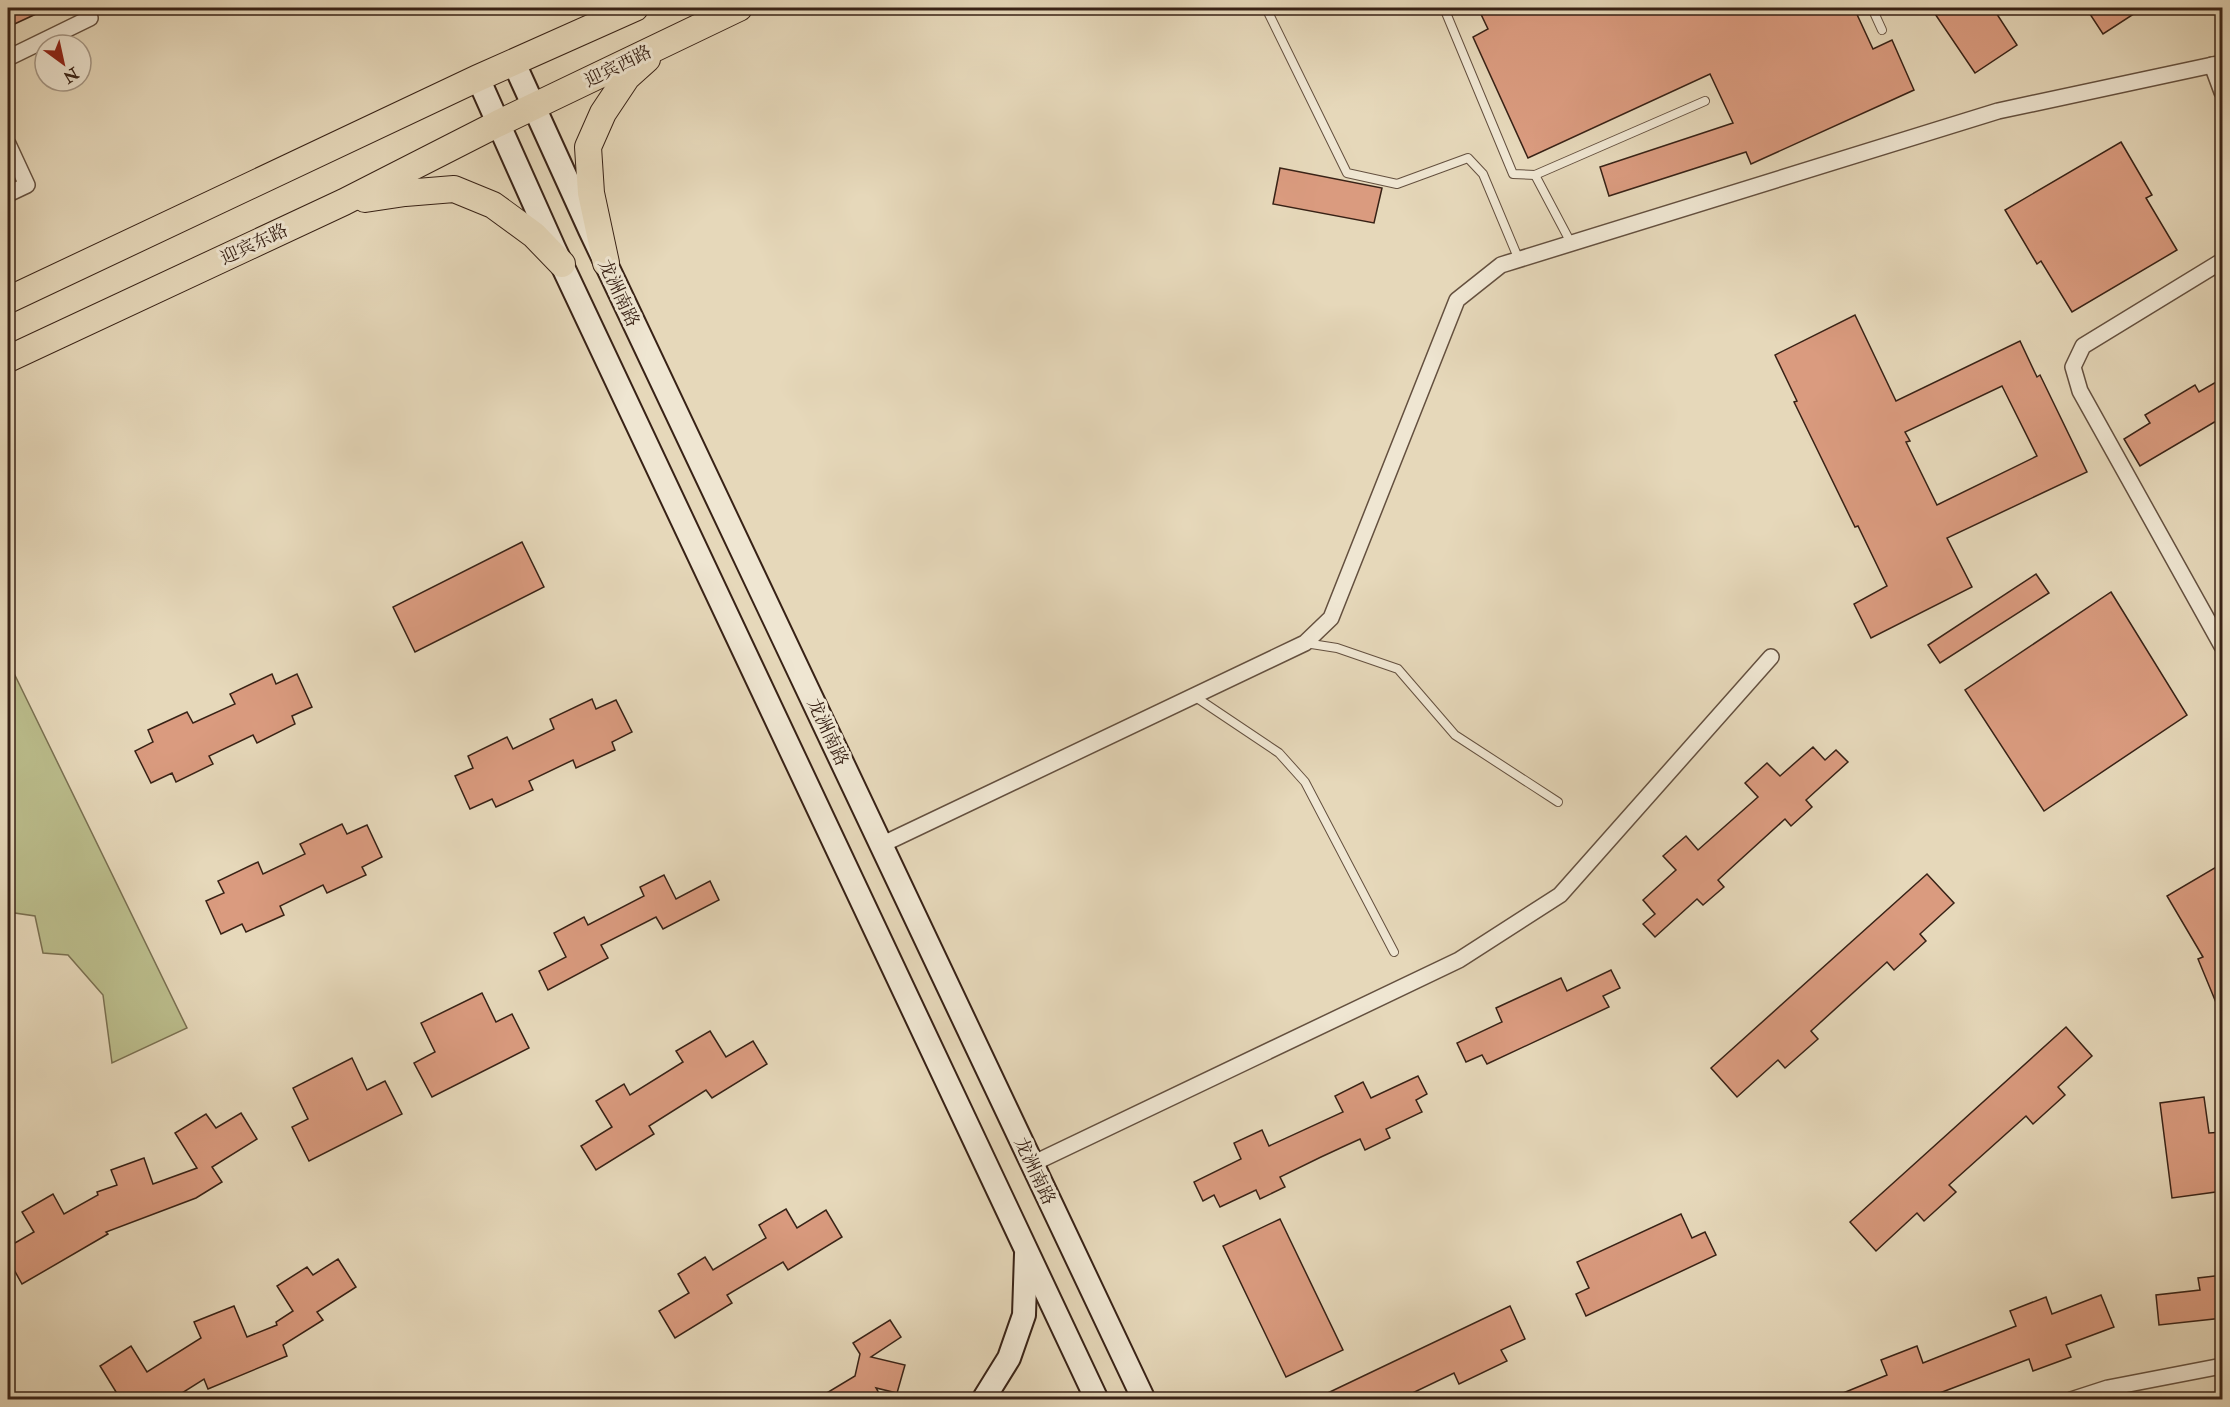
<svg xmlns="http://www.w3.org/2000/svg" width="2230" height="1407" font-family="'IM FELL Double Pica','Noto Serif SC',serif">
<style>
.green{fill:#bbbd8c;stroke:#7a7051;stroke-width:1.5}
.building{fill:#da9b7f;stroke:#382216;stroke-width:1.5;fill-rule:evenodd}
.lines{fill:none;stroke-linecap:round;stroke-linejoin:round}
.service-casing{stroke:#64503f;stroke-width:10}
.minor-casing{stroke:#64503f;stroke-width:18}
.secondary-casing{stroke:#382216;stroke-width:26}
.trunk-casing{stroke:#382216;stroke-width:28}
.service{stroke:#efe6d2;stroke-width:8}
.minor{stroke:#efe6d2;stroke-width:15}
.secondary{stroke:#efe6d2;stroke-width:22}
.trunk{stroke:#e6d8ba;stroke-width:26}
.labels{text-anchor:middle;stroke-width:6;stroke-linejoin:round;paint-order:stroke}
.street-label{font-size:18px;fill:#382216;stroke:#efe6d2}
</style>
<rect width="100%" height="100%" fill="#e6d8ba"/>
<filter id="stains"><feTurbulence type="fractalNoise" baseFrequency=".00333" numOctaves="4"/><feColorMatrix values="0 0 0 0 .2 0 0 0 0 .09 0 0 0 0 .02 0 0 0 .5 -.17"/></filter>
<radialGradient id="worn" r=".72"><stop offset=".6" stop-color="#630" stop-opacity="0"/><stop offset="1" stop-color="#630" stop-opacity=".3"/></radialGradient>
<polygon class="green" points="8,661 187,1028 112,1063 103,995 68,955 43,953 35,916 8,912"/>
<g class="building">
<polygon points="8,8 49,8 8,27"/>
<polygon points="1478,8 1854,8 1873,49 1892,40 1914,90 1751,164 1746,152 1609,196 1600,167 1733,123 1710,74 1528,158 1473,37 1488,29"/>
<polygon points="1931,8 1993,8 2017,45 1975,73"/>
<polygon points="2086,8 2143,8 2103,34"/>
<polygon points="2121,142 2152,195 2146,198 2177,250 2072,312 2041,261 2037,264 2005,210"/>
<polygon points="1280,168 1382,188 1374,223 1273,204"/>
<path d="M1855,315L1896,401L2020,341L2037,377L2040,375L2087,472L1947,538L1972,587L1871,638L1854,604L1887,586L1858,526L1855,527L1794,402L1797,401L1775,355ZM2002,386L2037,456L1937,505L1906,442L1910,441L1905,432Z"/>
<polygon points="2223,378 2223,417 2140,466 2124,439 2150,423 2145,415 2195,385 2199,392"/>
<polygon points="522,542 544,587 415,652 393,607"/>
<polygon points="2036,574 2049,593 1940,663 1928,645"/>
<polygon points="2111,592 2187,715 2044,811 1965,690"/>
<polygon points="272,674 276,684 297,674 312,707 292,716 295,724 257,743 253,735 209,756 213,764 176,782 172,773 151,783 135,751 153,742 148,730 187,712 193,723 235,704 230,694"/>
<polygon points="592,699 596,709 616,700 632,732 612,742 615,750 576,768 573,760 529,781 533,790 496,807 492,799 470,809 455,776 473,768 468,756 507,737 513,749 554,729 550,719"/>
<polygon points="1813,747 1825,760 1836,750 1848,762 1806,800 1812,807 1791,826 1785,819 1718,880 1724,887 1703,905 1697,899 1655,937 1643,924 1655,914 1643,900 1676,870 1663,856 1686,836 1698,850 1758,797 1745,783 1767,763 1780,776"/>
<polygon points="342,824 347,834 367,825 382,857 362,867 366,875 327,893 323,885 280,906 284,915 246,932 242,924 221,934 206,901 224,893 218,881 258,862 263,874 305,854 300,844"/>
<polygon points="2223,863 2223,1017 2222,1017 2198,959 2203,957 2167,896"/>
<polygon points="1927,874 1954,903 1920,934 1926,941 1894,970 1887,962 1811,1031 1818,1039 1785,1068 1778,1060 1737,1097 1711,1068"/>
<polygon points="664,875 676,899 710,881 719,900 663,929 656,917 601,945 608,958 548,990 539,971 566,957 554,933 584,917 588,925 644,896 640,887"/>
<polygon points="1611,970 1620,988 1603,996 1609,1007 1487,1064 1482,1055 1466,1062 1457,1043 1502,1022 1496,1008 1561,978 1567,991"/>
<polygon points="482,993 496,1022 512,1014 529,1048 432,1097 414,1063 435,1052 421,1023"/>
<polygon points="2066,1027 2092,1056 2058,1087 2065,1095 2033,1124 2026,1116 1949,1185 1956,1192 1924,1221 1917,1213 1876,1251 1850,1222"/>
<polygon points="710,1031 726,1057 753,1041 767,1064 712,1098 706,1090 649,1126 654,1134 596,1170 581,1146 612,1127 596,1101 624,1084 630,1095 683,1062 676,1051"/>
<polygon points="352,1058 367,1090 385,1081 402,1114 309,1161 292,1127 308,1119 293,1088"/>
<polygon points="1418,1076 1427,1094 1416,1100 1422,1112 1386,1129 1390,1138 1365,1150 1360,1139 1321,1157 1280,1177 1285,1187 1260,1199 1256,1190 1220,1207 1214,1195 1203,1201 1194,1182 1241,1159 1234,1143 1262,1130 1269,1146 1343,1112 1335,1096 1363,1082 1371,1098"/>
<polygon points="2204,1097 2209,1133 2223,1132 2223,1191 2172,1198 2160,1103"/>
<polygon points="241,1113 257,1139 212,1167 222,1182 196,1198 106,1232 108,1234 22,1284 8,1259 8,1247 34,1232 22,1212 53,1194 64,1214 98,1195 97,1192 117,1185 111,1170 144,1158 153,1184 197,1168 175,1133 206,1114 216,1128"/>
<polygon points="786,1209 797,1228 826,1210 842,1237 788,1270 783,1262 727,1295 732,1303 675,1338 659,1311 689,1293 678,1274 705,1257 713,1270 766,1238 759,1225"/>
<polygon points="1681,1214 1692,1238 1705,1232 1716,1255 1586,1316 1576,1294 1589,1288 1577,1262"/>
<polygon points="1280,1219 1343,1350 1286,1377 1223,1246"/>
<polygon points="338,1259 356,1287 317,1312 323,1320 283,1345 287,1356 208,1389 204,1379 171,1400 121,1400 100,1366 131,1346 147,1372 201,1338 194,1322 234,1306 247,1337 277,1325 276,1322 293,1311 277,1286 307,1267 313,1275"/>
<polygon points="2223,1275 2223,1318 2159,1325 2156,1295 2200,1290 2198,1278"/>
<polygon points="2101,1295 2114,1327 2066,1345 2071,1357 2033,1371 2029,1359 1937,1394 1939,1400 1826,1400 1887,1375 1881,1360 1917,1346 1923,1363 2016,1326 2010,1311 2046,1297 2052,1314"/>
<polygon points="1510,1306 1525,1339 1501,1350 1507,1361 1459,1384 1454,1373 1398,1400 1313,1400"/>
<polygon points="890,1320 901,1337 871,1357 905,1365 897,1393 876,1388 883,1400 815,1400 855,1376 860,1354 853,1343"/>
</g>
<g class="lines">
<defs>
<g id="service">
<polyline points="804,8 817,8"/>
<polyline points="1266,8 1347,173 1397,184 1468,158 1483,174 1519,260"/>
<polyline points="1444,8 1513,174 1535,175 1705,101"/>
<polyline points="1872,8 1882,30"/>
<polyline points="1535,175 1571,243"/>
<polyline points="1305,643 1337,648 1398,669 1455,735 1558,802"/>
<polyline points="1194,696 1279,753 1305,782 1394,952"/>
</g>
<g id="minor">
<polyline points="8,58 90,18 85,8"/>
<polyline points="2212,65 2222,92"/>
<polyline points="8,144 27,185 8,194"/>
<polyline points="2222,261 2083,346 2073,367 2080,391 2222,646"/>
<polyline points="881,845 1305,643 1331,618 1457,300 1501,265 1998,111 2222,63"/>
<polyline points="1032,1164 1459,960 1560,895 1771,657"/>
<polyline points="2071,1400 2108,1388 2222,1366"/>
</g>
<g id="secondary">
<polyline points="514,63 590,230 1144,1400"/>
<polyline points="478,78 554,248 1097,1400"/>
<polyline points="983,1400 1009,1358 1024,1315 1026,1254"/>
</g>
<g id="trunk">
<polyline points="365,199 405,193 454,189 493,205 534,235 562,264"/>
<polyline points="606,263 591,193 588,147 603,113 627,77 647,59"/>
<polyline points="8,300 478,78 635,8"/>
<polyline points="8,359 344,202 497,124 739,8"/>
</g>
</defs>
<use href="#service" class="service-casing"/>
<use href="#minor" class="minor-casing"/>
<use href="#secondary" class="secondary-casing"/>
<use href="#trunk" class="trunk-casing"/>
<use href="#service" class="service"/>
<use href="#minor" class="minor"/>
<use href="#secondary" class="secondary"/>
<use href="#trunk" class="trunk"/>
</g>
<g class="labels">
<g class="street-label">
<text transform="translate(618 66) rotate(-26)" y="6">迎宾西路</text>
<text transform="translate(254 244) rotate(-25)" y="6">迎宾东路</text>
<text transform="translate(619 293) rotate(65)" y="6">龙洲南路</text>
<text transform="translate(828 732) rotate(65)" y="6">龙洲南路</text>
<text transform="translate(1035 1171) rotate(65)" y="6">龙洲南路</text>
</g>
</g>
<rect width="2230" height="1407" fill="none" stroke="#e6d8ba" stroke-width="30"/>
<rect x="9" y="9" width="2212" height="1389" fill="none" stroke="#382216" stroke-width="3"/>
<rect x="15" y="15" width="2200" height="1377" fill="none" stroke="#382216" stroke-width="1.5"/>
<g transform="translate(63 63) rotate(147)"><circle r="28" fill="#efe6d2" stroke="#a69887" stroke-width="1.5"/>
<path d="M0-4.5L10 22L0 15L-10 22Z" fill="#8f2418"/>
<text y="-9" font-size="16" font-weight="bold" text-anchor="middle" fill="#382216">N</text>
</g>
<rect width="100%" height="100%" filter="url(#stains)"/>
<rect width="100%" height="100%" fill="url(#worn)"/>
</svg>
